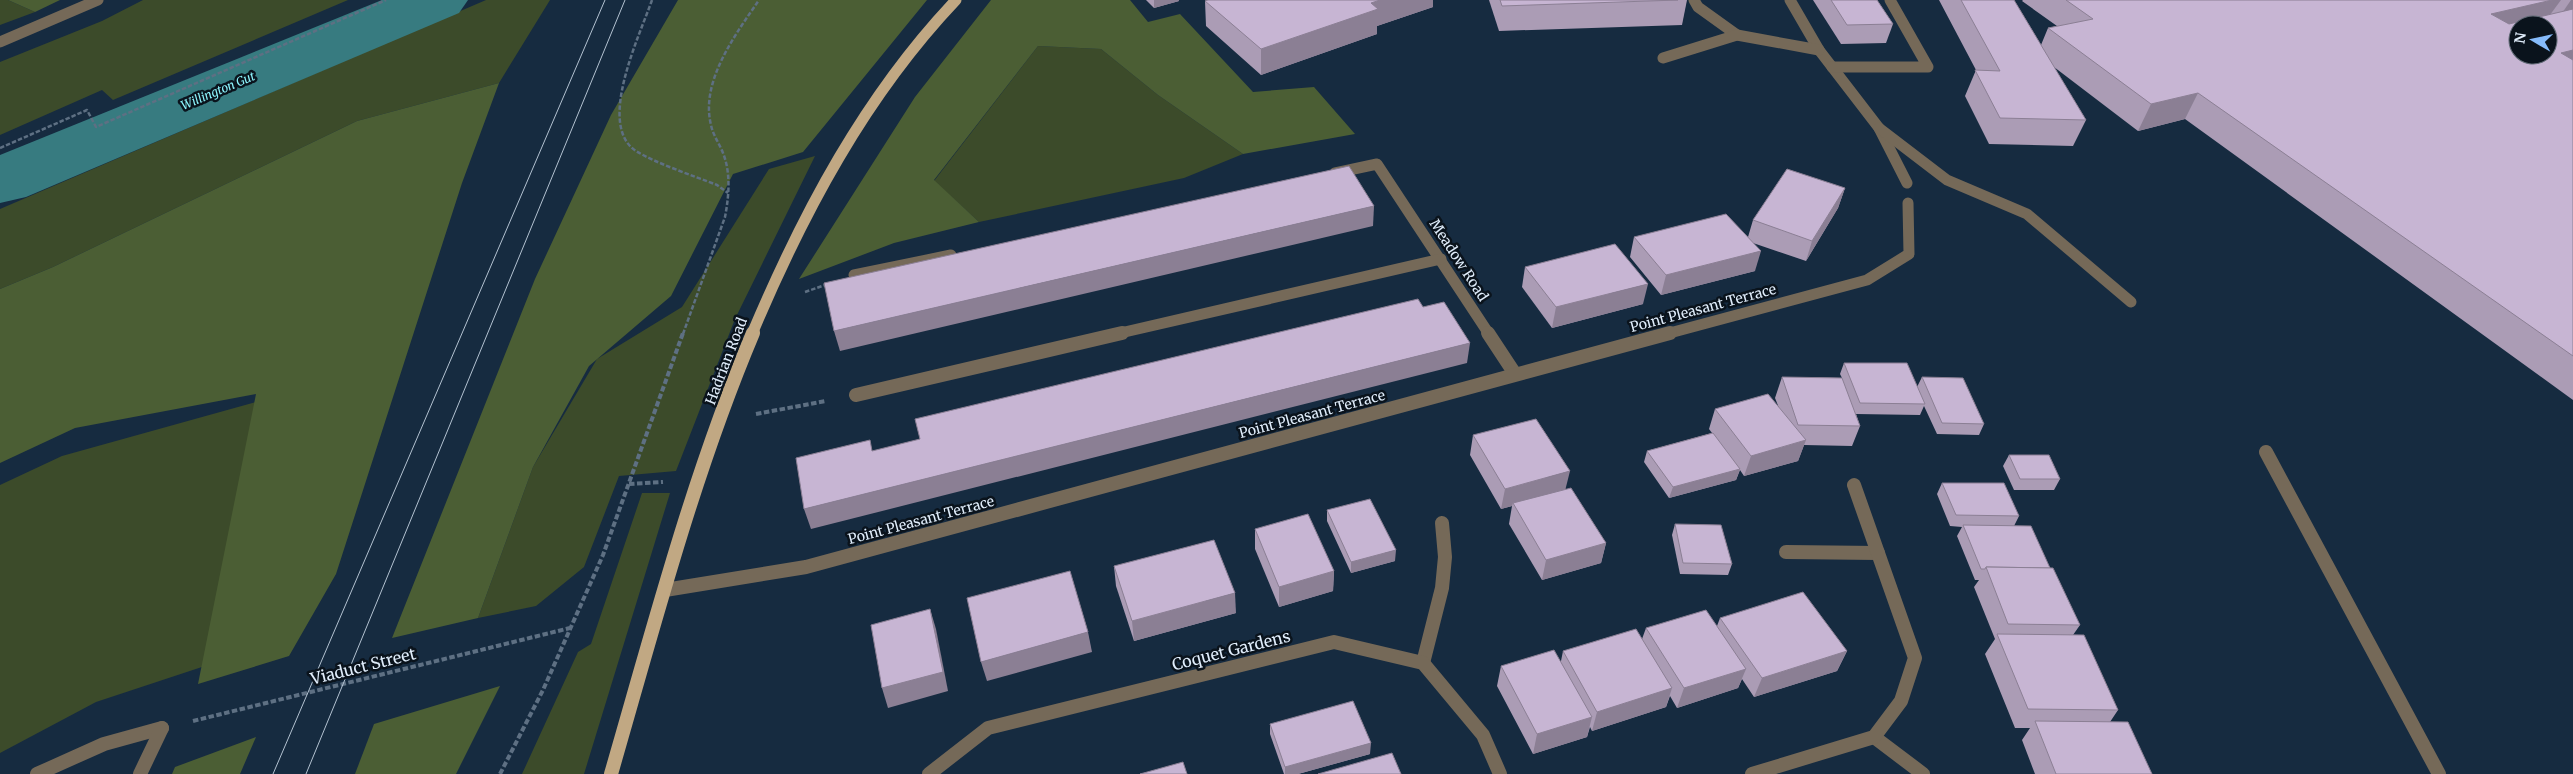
<svg xmlns="http://www.w3.org/2000/svg" width="2573" height="774" font-family="Merriweather,serif">
<style>
.green{fill:#3c4b2a}
.forest{fill:#4b5e34}
.lines{fill:none;stroke-linecap:round;stroke-linejoin:round}
.river{fill:#377b80;fill-rule:evenodd}
.path-far1{stroke:#5e7083;stroke-width:2.5;stroke-dasharray:4.5 2;stroke-linecap:butt}
.path{stroke:#5e7083;stroke-width:4;stroke-dasharray:5.5 2.5;stroke-linecap:butt}
.minor-far1{stroke:#756958;stroke-width:11}
.minor{stroke:#756958;stroke-width:14}
.major-far1{stroke:#c1a883;stroke-width:11}
.major{stroke:#c1a883;stroke-width:14}
.tram{stroke:#b3c2d1;stroke-width:1}
.wall{fill:#ab9cb5}
.shaded-wall{fill:#8b7f94}
.building{fill:#c7b5d3;stroke:#8b7f94;fill-rule:evenodd}
.labels{text-anchor:middle;stroke-width:5;stroke-linejoin:round;paint-order:stroke}
.far-water-label{font-size:12px;font-style:italic;fill:#8cf5fd;stroke:#0a131c}
.street-label{font-size:14px;fill:#e0edfb;stroke:#0a131c}
.near-street-label{font-size:16px;fill:#e0edfb;stroke:#0a131c}
</style>
<rect width="100%" height="100%" fill="#162b40"/>
<g class="green">
<polygon points="0,0 8,0 35,12 0,25"/>
<polygon points="143,0 348,0 113,100 102,90 0,135 0,62 102,21"/>
<polygon points="486,0 550,0 499,83 357,121 53,267 0,289 0,209"/>
<polygon points="1038,46 1101,49 1158,95 1243,154 1184,178 979,222 934,181"/>
<polygon points="815,156 735,319 676,471 619,476 584,567 536,606 478,618 533,467 597,359 682,307 769,169"/>
<polygon points="285,394 214,663 96,702 0,753 0,485 62,456"/>
<polygon points="642,493 670,493 584,774 522,774 578,652 591,644"/>
</g>
<g class="forest">
<polygon points="8,0 60,0 35,12"/>
<polygon points="678,0 927,0 803,152 733,174 671,296 589,366 533,467 478,618 392,638 535,279 611,115"/>
<polygon points="991,0 1130,0 1148,22 1180,14 1253,92 1314,87 1355,134 1243,154 1158,95 1101,49 1038,46 934,180 979,222 894,243 799,279 915,97"/>
<polygon points="499,83 462,183 336,574 289,656 198,684 256,394 75,428 0,463 0,289 53,267 357,121"/>
<polygon points="500,686 456,774 355,774 374,724"/>
<polygon points="256,737 240,774 172,774 175,767"/>
</g>
<g class="lines">
<polygon class="river" points="382,0 468,0 459,13 26,197 0,203 0,155"/>
<g class="path-far1">
<path d="M652,0C640,35 596,125 636,151C655,163 694,176 717,185L728,193"/>
<polyline points="0,148 87,110 96,127 386,0"/>
<polyline points="805,292 825,285"/>
<path d="M683,334L725,217C729,196 731,173 723,153C719,143 713,135 711,125C700,81 736,34 759,0"/>
</g>
<g class="path">
<polyline points="756,414 826,401"/>
<polyline points="629,484 663,482"/>
<polyline points="193,721 570,628"/>
<polyline points="500,774 543,690 603,555 683,333"/>
</g>
<g class="minor-far1">
<polyline points="1694,0 1698,7 1737,35"/>
<polyline points="1790,0 1819,50 1879,128 1907,183"/>
<polyline points="0,42 98,0"/>
<polyline points="1663,58 1737,35 1819,50"/>
<polyline points="1832,67 1928,67 1890,0"/>
<polyline points="1879,128 1947,180 2027,214 2131,302"/>
<polyline points="1335,173 1377,164 1489,334"/>
<polyline points="854,275 951,255"/>
<polyline points="1116,334 1441,259"/>
<polyline points="1666,334 1867,280 1909,254 1908,203"/>
</g>
<g class="minor">
<polyline points="1488,333 1515,374"/>
<polyline points="856,395 1122,333"/>
<polyline points="2266,452 2439,774"/>
<polyline points="1786,552 1878,553"/>
<polyline points="665,590 806,567 1670,333"/>
<polyline points="1423,663 1442,588 1445,557 1442,523"/>
<polyline points="1874,737 1923,774"/>
<polyline points="37,774 104,744 162,728"/>
<polyline points="140,774 162,728"/>
<polyline points="929,774 988,728 1334,642 1423,663 1483,735 1500,774"/>
<polyline points="1752,774 1874,737 1901,701 1915,658 1854,485"/>
</g>
<path class="major-far1" d="M752,334C803,213 865,96 956,0"/>
<path class="major" d="M611,774C654,626 693,475 753,333"/>
<g class="tram">
<polyline points="273,774 605,0"/>
<polyline points="306,774 625,0"/>
</g>
</g>
<g class="wall">
<polygon points="1146,0 1179,0 1179,1 1154,8"/>
<polygon points="1208,0 1433,0 1433,7 1377,26 1377,34 1261,75 1206,26 1205,1"/>
<polygon points="1489,0 1687,0 1682,25 1499,31"/>
<polygon points="1813,0 1877,0 1893,24 1886,43 1841,44"/>
<polygon points="1939,0 2014,0 2041,45 2048,28 2057,26 2022,1 2023,0 2573,0 2573,400 2185,119 2138,131 2054,67 2086,120 2073,146 1989,144 1965,96 1976,70"/>
<polygon points="1845,188 1838,208 1806,261 1753,243 1755,271 1661,295 1630,257 1634,237 1748,237 1753,220"/>
<polygon points="1525,267 1643,304 1552,328 1522,287"/>
<polygon points="1844,363 1917,387 1922,377 1984,424 1979,435 1937,434 1924,406 1920,415 1856,414 1860,426 1852,446 1804,445 1798,461 1744,476 1740,470 1736,480 1669,498 1644,462 1647,451 1712,433 1709,429 1715,409 1779,408 1775,398 1782,377 1842,378 1840,374"/>
<polygon points="1473,435 1566,489 1606,543 1601,563 1542,580 1509,524 1512,506 1501,509 1470,455"/>
<polygon points="2009,455 2060,479 2054,490 2014,490 2003,466"/>
<polygon points="1942,483 2019,516 2014,526 2050,568 2080,625 2073,635 2118,710 2110,722 2152,774 2035,774 2022,740 2030,728 2015,728 1985,654 1995,639 1974,587 1979,580 1975,580 1957,536 1962,527 1950,526 1937,494"/>
<polygon points="1327,510 1395,561 1351,573 1327,521"/>
<polygon points="1675,524 1732,564 1728,575 1680,574 1672,535"/>
<polygon points="1255,529 1334,571 1333,591 1279,607 1255,549"/>
<polygon points="1114,566 1236,613 1134,641 1116,586"/>
<polygon points="1720,618 1847,651 1837,671 1754,697 1742,679 1738,688 1677,708 1670,696 1666,707 1592,731 1590,727 1587,737 1533,754 1497,686 1501,666 1561,661 1563,651 1642,639 1646,628 1717,626"/>
<polygon points="1270,724 1370,754 1298,774 1284,774 1270,734"/>
</g>
<g class="shaded-wall">
<polygon points="1154,0 1179,0 1179,1 1154,8"/>
<polygon points="1380,0 1433,0 1433,7 1377,26 1377,34 1261,75 1261,49 1371,3"/>
<polygon points="2552,0 2561,0 2544,23 2518,29 2491,14"/>
<polygon points="2571,0 2573,0 2573,16 2558,19"/>
<polygon points="2573,50 2573,71 2561,53"/>
<polygon points="2198,93 2185,119 2138,131 2151,104"/>
<polygon points="1845,188 1838,208 1806,261 1812,241"/>
<polygon points="1374,206 1373,226 840,351 834,331"/>
<polygon points="1761,251 1755,271 1661,295 1666,275"/>
<polygon points="1648,284 1643,304 1552,328 1556,307"/>
<polygon points="1470,343 1467,363 811,529 804,509"/>
<polygon points="1806,440 1798,461 1744,476 1751,456"/>
<polygon points="1740,469 1736,480 1669,498 1673,487"/>
<polygon points="1570,471 1565,491 1513,503 1512,506 1501,509 1505,489"/>
<polygon points="1606,543 1601,563 1542,580 1546,560"/>
<polygon points="1396,550 1395,561 1351,573 1351,562"/>
<polygon points="1334,571 1333,591 1279,607 1279,587"/>
<polygon points="1235,593 1236,613 1134,641 1132,621"/>
<polygon points="930,609 936,629 948,691 888,708 882,688"/>
<polygon points="1088,632 1092,652 987,681 981,662"/>
<polygon points="1847,651 1837,671 1754,697 1762,678"/>
<polygon points="1746,669 1738,688 1677,708 1684,688"/>
<polygon points="1672,688 1666,707 1592,731 1597,712"/>
<polygon points="1592,717 1587,737 1533,754 1537,734"/>
<polygon points="1371,743 1370,754 1298,774 1285,774 1285,767"/>
</g>
<g class="building">
<polygon points="1208,0 1380,0 1371,3 1378,9 1261,49 1205,1"/>
<polygon points="1500,0 1678,0 1502,6"/>
<polygon points="1831,0 1877,0 1893,24 1847,25"/>
<polygon points="1961,0 2014,0 2086,120 2000,118 1975,70 2000,71"/>
<path d="M2066,0H2552L2491,14L2509,24L2573,9V50L2561,53L2573,60V356L2198,93L2151,104L2048,28L2093,19ZM2518,25H2548V55H2518Z"/>
<polygon points="1349,166 1374,206 834,331 824,283"/>
<polygon points="1787,169 1845,188 1812,241 1753,220"/>
<polygon points="1726,214 1761,251 1666,275 1634,237"/>
<polygon points="1615,244 1648,284 1556,307 1525,267"/>
<polygon points="1418,299 1423,307 1444,302 1470,343 804,509 796,458 870,440 872,451 920,439 915,419"/>
<polygon points="1844,363 1907,363 1925,404 1860,403"/>
<polygon points="1782,377 1842,378 1860,426 1798,425"/>
<polygon points="1922,377 1963,378 1984,424 1942,423"/>
<polygon points="1768,394 1806,440 1751,456 1715,409"/>
<polygon points="1536,419 1570,471 1505,489 1473,435"/>
<polygon points="1713,433 1740,469 1673,487 1647,451"/>
<polygon points="2009,455 2049,455 2060,479 2020,479"/>
<polygon points="1942,483 2004,483 2019,516 1956,515"/>
<polygon points="1571,488 1606,543 1546,560 1513,503"/>
<polygon points="1370,499 1396,550 1351,562 1327,510"/>
<polygon points="1308,514 1334,571 1279,587 1255,529"/>
<polygon points="1675,524 1721,525 1732,564 1683,563"/>
<polygon points="1963,525 2031,526 2050,568 1986,567 1985,569 1981,569"/>
<polygon points="1214,540 1235,593 1132,621 1114,566"/>
<polygon points="1986,567 2053,568 2080,625 2008,624"/>
<polygon points="1070,571 1088,632 981,662 967,598"/>
<polygon points="1803,592 1847,651 1762,678 1720,618"/>
<polygon points="930,609 943,672 882,688 871,625"/>
<polygon points="1706,610 1746,669 1684,688 1646,628"/>
<polygon points="1636,629 1672,688 1597,712 1563,651"/>
<polygon points="1997,634 2084,635 2118,710 2028,709"/>
<polygon points="1554,650 1592,717 1537,734 1501,666"/>
<polygon points="1353,701 1371,743 1285,767 1270,724"/>
<polygon points="2035,721 2128,722 2152,774 2056,774"/>
<polygon points="1392,753 1401,774 1318,774"/>
<polygon points="1183,762 1187,774 1140,774"/>
</g>
<g class="labels">
<g class="far-water-label">
<text transform="translate(218 91) rotate(-23)" y="4">Willington Gut</text>
</g>
<g class="street-label">
<text transform="translate(1459 260) rotate(57)" y="5">Meadow Road</text>
<text transform="translate(1703 308) rotate(-15)" y="5">Point Pleasant Terrace</text>
<text transform="translate(726 361) rotate(-69)" y="5">Hadrian Road</text>
<text transform="translate(1312 414) rotate(-15)" y="5">Point Pleasant Terrace</text>
<text transform="translate(921 520) rotate(-15)" y="5">Point Pleasant Terrace</text>
</g>
<g class="near-street-label">
<text transform="translate(1231 650) rotate(-14)" y="6">Coquet Gardens</text>
<text transform="translate(363 666) rotate(-14)" y="6">Viaduct Street</text>
</g>
</g>
<g transform="translate(2533 40) rotate(279)"><circle r="24" fill="#0a131c" stroke="#606a75"/>
<path d="M0-4L9 19L0 12L-9 19Z" fill="#85bbfb"/>
<text y="-8" font-size="14" font-weight="bold" text-anchor="middle" fill="#e0edfb">N</text>
</g>
</svg>
